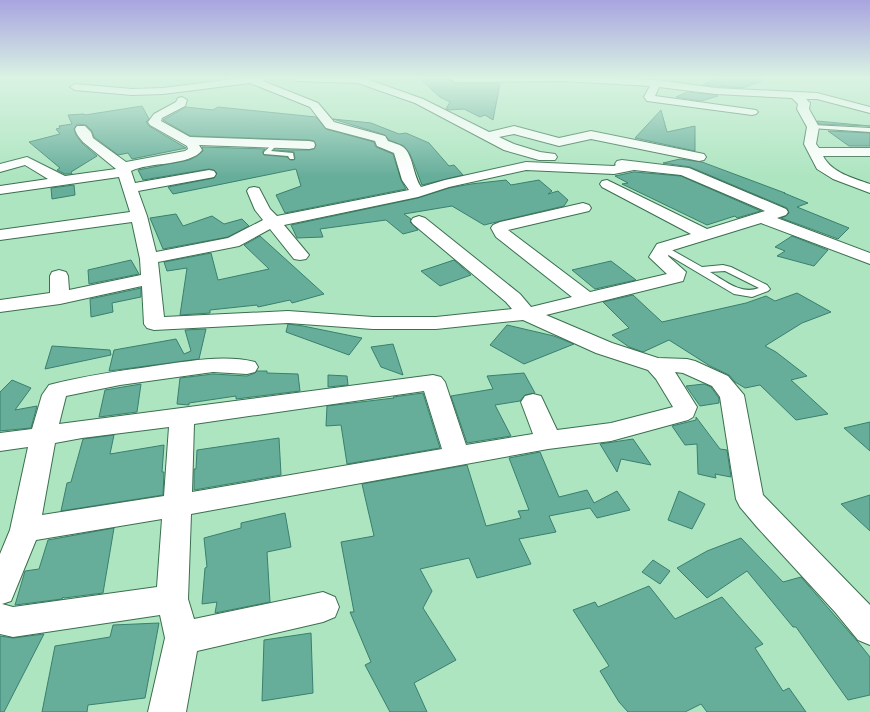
<svg xmlns="http://www.w3.org/2000/svg" width="870" height="712" font-family="Ubuntu,sans-serif">
<style>
.building{fill:#66ad9a;stroke:#39806f}
.lines{fill:none;stroke-linecap:round;stroke-linejoin:round}
.lane-casing{stroke:#3a6f4f;stroke-width:2}
.street-casing{stroke:#3a6f4f;stroke-width:2}
.lane{fill:#fff;fill-rule:evenodd}
.street{fill:#fff;fill-rule:evenodd}
</style>
<rect width="100%" height="100%" fill="#ade5c0"/>
<g class="building">
<polygon points="419,78 448,78 456,84 500,83 493,120 485,115 480,117 464,109 449,110 446,109 450,102 440,97"/>
<polygon points="717,78 762,78 763,81 742,88 703,85"/>
<polygon points="687,92 716,95 718,96 701,101 676,97"/>
<polygon points="142,106 149,119 146,122 149,126 186,148 132,159 128,153 118,155 94,137 92,131 86,125 77,124 74,129 76,135 82,143 97,156 71,172 72,174 65,174 57,170 60,168 29,142 60,134 56,129 60,128 59,126 72,124 68,115 84,114 85,115"/>
<polygon points="186,107 213,110 218,107 316,117 326,129 374,142 376,147 393,154 401,180 406,189 285,213 276,195 301,186 296,169 173,194 168,187 214,178 217,173 214,170 209,169 143,180 138,170 189,160 197,156 203,151 202,147 265,149 262,152 264,155 287,157 290,160 294,160 295,159 294,152 274,150 309,150 314,149 316,145 314,141 309,140 190,136 163,120"/>
<polygon points="661,110 667,132 695,126 695,151 635,138"/>
<polygon points="333,119 371,123 399,134 406,133 429,143 449,166 454,165 463,175 422,185 410,154 404,146 389,140 385,135"/>
<polygon points="817,121 870,126 819,124"/>
<polygon points="828,131 870,133 870,146 849,146"/>
<polygon points="680,159 702,162 785,193 784,193 808,203 797,207 849,228 838,239 781,218 786,216 789,213 787,208 690,167 663,163"/>
<polygon points="634,172 681,176 761,211 737,218 735,216 707,225 622,184 628,183 615,176"/>
<polygon points="506,180 511,185 539,180 552,191 548,194 558,191 568,200 564,206 484,225 452,206 404,214 411,219 410,222 418,230 403,234 386,220 320,229 323,237 297,238 291,225 418,198 449,188 471,184"/>
<polygon points="74,185 75,195 52,199 51,188"/>
<polygon points="176,214 183,226 212,216 224,224 242,219 249,226 228,237 163,249 150,218"/>
<polygon points="260,236 324,294 292,303 290,300 258,307 257,305 210,310 210,313 180,315 187,268 167,271 164,262 211,253 218,280 269,269 244,245"/>
<polygon points="792,236 828,250 814,266 777,256 785,251 775,247"/>
<polygon points="131,260 139,274 89,284 88,270"/>
<polygon points="454,260 471,275 440,286 421,271"/>
<polygon points="611,261 636,280 595,289 572,270"/>
<polygon points="141,288 141,297 112,303 113,312 91,317 90,299"/>
<polygon points="797,293 831,312 802,323 765,346 776,352 807,376 791,380 828,414 796,420 760,385 745,388 735,382 729,375 710,366 669,340 643,352 629,347 612,335 629,328 603,302 633,295 662,322 746,303 766,296 775,301"/>
<polygon points="288,324 303,326 362,338 349,355 286,332"/>
<polygon points="507,325 554,336 574,344 524,364 490,345"/>
<polygon points="206,329 199,359 109,371 114,350 176,339 184,354 191,351 185,330"/>
<polygon points="393,344 403,375 381,367 371,347"/>
<polygon points="52,346 110,350 111,355 45,369"/>
<polygon points="257,371 267,371 267,373 298,374 300,391 236,399 236,396 189,403 189,405 177,404 180,378 213,374 247,376 255,373"/>
<polygon points="524,373 535,393 525,395 520,401 495,405 511,436 467,443 451,396 493,389 487,376"/>
<polygon points="328,375 347,376 348,385 328,387"/>
<polygon points="12,380 31,388 15,410 37,406 31,428 0,431 0,392"/>
<polygon points="141,384 137,412 99,417 105,390"/>
<polygon points="704,384 711,387 719,398 719,403 700,406 686,386"/>
<polygon points="423,393 440,448 347,464 341,425 326,426 327,406 394,398 393,397"/>
<polygon points="696,417 720,449 727,450 731,477 715,474 716,478 698,474 697,444 685,445 672,426 696,420"/>
<polygon points="870,422 870,451 844,428"/>
<polygon points="114,435 110,454 164,445 162,472 164,472 163,495 61,511 67,483 71,482 83,439"/>
<polygon points="279,438 281,475 194,490 194,469 196,469 197,450"/>
<polygon points="633,439 651,465 621,459 617,472 600,444"/>
<polygon points="540,452 559,497 587,490 594,503 617,491 630,510 597,518 590,508 549,516 556,532 519,539 531,564 477,578 469,558 420,569 432,591 423,608 456,660 414,683 427,712 390,712 365,665 371,662 350,612 354,612 341,542 374,536 362,484 467,465 486,526 521,518 518,511 529,510 509,458"/>
<polygon points="679,491 705,504 692,529 668,520"/>
<polygon points="870,495 870,531 841,504"/>
<polygon points="285,513 291,547 267,552 270,602 215,613 217,602 202,604 205,568 207,567 204,538 241,528 241,523"/>
<polygon points="114,528 103,593 64,598 63,597 62,599 15,605 25,571 39,569 48,540"/>
<polygon points="741,538 783,582 801,577 858,642 870,657 870,695 848,700 796,627 793,627 747,571 707,598 677,568 707,551"/>
<polygon points="653,560 670,571 660,584 642,572"/>
<polygon points="649,586 675,619 722,597 763,644 755,648 783,691 789,688 806,712 707,712 701,704 685,712 628,712 619,702 600,671 609,666 573,610 595,602 598,607"/>
<polygon points="159,623 145,698 88,705 87,712 42,712 55,646 110,637 113,625"/>
<polygon points="311,633 313,693 262,701 264,640"/>
<polygon points="44,634 4,712 0,712 0,636 13,638"/>
</g>
<g class="lines">
<defs>
<g id="lane">
<polygon points="813,125 870,128 870,132 811,128 811,126"/>
<polygon points="275,142 278,144 271,151 293,153 294,159 290,159 288,156 264,154 264,152"/>
<path d="M663,245L702,267L723,265L731,267L767,285L770,289L768,291L752,297L734,294L660,250L659,248L660,246ZM725,271L759,288C741,295 725,281 710,272Z"/>
</g>
<g id="street">
<path d="M241,78H264L265,79L263,81L318,103L334,122L385,136L388,141C393,143 399,144 403,147C413,154 413,176 421,187L445,180L526,162L614,166L616,165L615,164L617,161L622,160L689,168L786,209L788,212L786,215L777,218L870,253V264L761,223L670,251L668,256L686,272L683,281L546,315L612,343L658,358L687,359L695,361L728,376L744,395L763,495L870,605V645L858,640L835,612L757,527L740,507L736,499L720,397L712,386L683,373L675,372L697,407L693,417L688,420L611,441L548,449L191,514L188,599L194,619L323,592L335,597L339,607L335,617L323,622L197,651L186,712H148L165,638L160,615L13,637L0,634V554L10,530L28,447L0,451V433L32,429L42,395L49,385C83,376 119,371 154,366C187,362 222,354 255,362L258,367L255,372L247,374L213,372L120,385L66,396L59,424L433,375L441,377L445,382L466,445L533,434L521,402L525,396L533,394L541,396L557,430L611,423L673,407L656,379L648,370L596,353L523,320L436,329H373L288,323L154,330L147,328L144,324L142,286L60,304L0,312V300L50,293V276L52,272L59,270L66,272L68,276L69,290L141,275L140,259L132,222L0,240V230L130,212L119,177L0,194V186L48,179L25,165L0,172V164L27,157L65,176L116,169L83,142C80,138 76,134 75,129L77,126H85L91,132L93,138L97,141L126,162L185,151L188,149L187,146L150,125L148,122L154,114L176,102L178,98L182,97L187,100L185,106L162,118L161,121L190,137L309,141L314,142L315,145L314,148L309,149L199,145L202,150C191,166 148,162 131,171L135,183L209,170L214,171L216,174L214,177L209,178L138,191L147,216L156,252L228,238L263,220L255,210L247,191L249,188L254,187L259,188L270,209L277,216L409,190L402,180L394,153L377,146L375,141L326,128L310,107L250,83L163,94L132,95L75,90L70,87L75,84L132,89L163,88ZM526,170L614,174L634,170L681,175L765,211L707,229L607,180L602,181L600,184L602,187L691,234L657,244L649,257L667,274L590,292L508,230L589,211L591,208L589,205L583,203L500,222L493,225L491,228L496,237L572,297L531,307L520,294L425,218L419,216L413,218L411,221L413,224L506,302L512,309L436,317H373L288,311L164,317L158,262L239,246L270,229L294,259L300,260L306,259L309,255L284,225L418,197L449,187ZM424,391L442,449L192,492L194,424ZM169,427L164,496L42,515L55,443L82,438ZM162,519L157,587L13,607L2,604L11,601L36,540Z"/>
<polygon points="292,78 364,78 423,99 489,132 514,126 559,138 591,131 699,153 704,154 706,157 704,160 699,161 591,139 559,146 514,134 499,137 514,144 540,152 555,154 557,157 555,160 539,160 504,150 415,103 358,83 297,81"/>
<path d="M449,78H613L656,80L716,88L817,93L870,107V113L817,99H806L810,103L809,109L819,127L816,144L819,148H870V156H823C832,173 853,178 870,184V193L833,179L817,169L804,144L807,127L797,109L798,104L792,98L716,94L659,87L655,96L756,110L758,112L756,114L752,115L647,101L644,97L650,86L565,81L456,82Z"/>
</g>
</defs>
<use href="#lane" class="lane-casing"/>
<use href="#street" class="street-casing"/>
<use href="#lane" class="lane"/>
<use href="#street" class="street"/>
</g>
<linearGradient id="sky" x2="0" y2="1"><stop stop-color="#a8a4e0"/><stop offset="0.44" stop-color="#daf3e3"/><stop offset="1" stop-color="#daf3e3" stop-opacity="0"/></linearGradient>
<rect width="870" height="177" fill="url(#sky)"/>
</svg>
